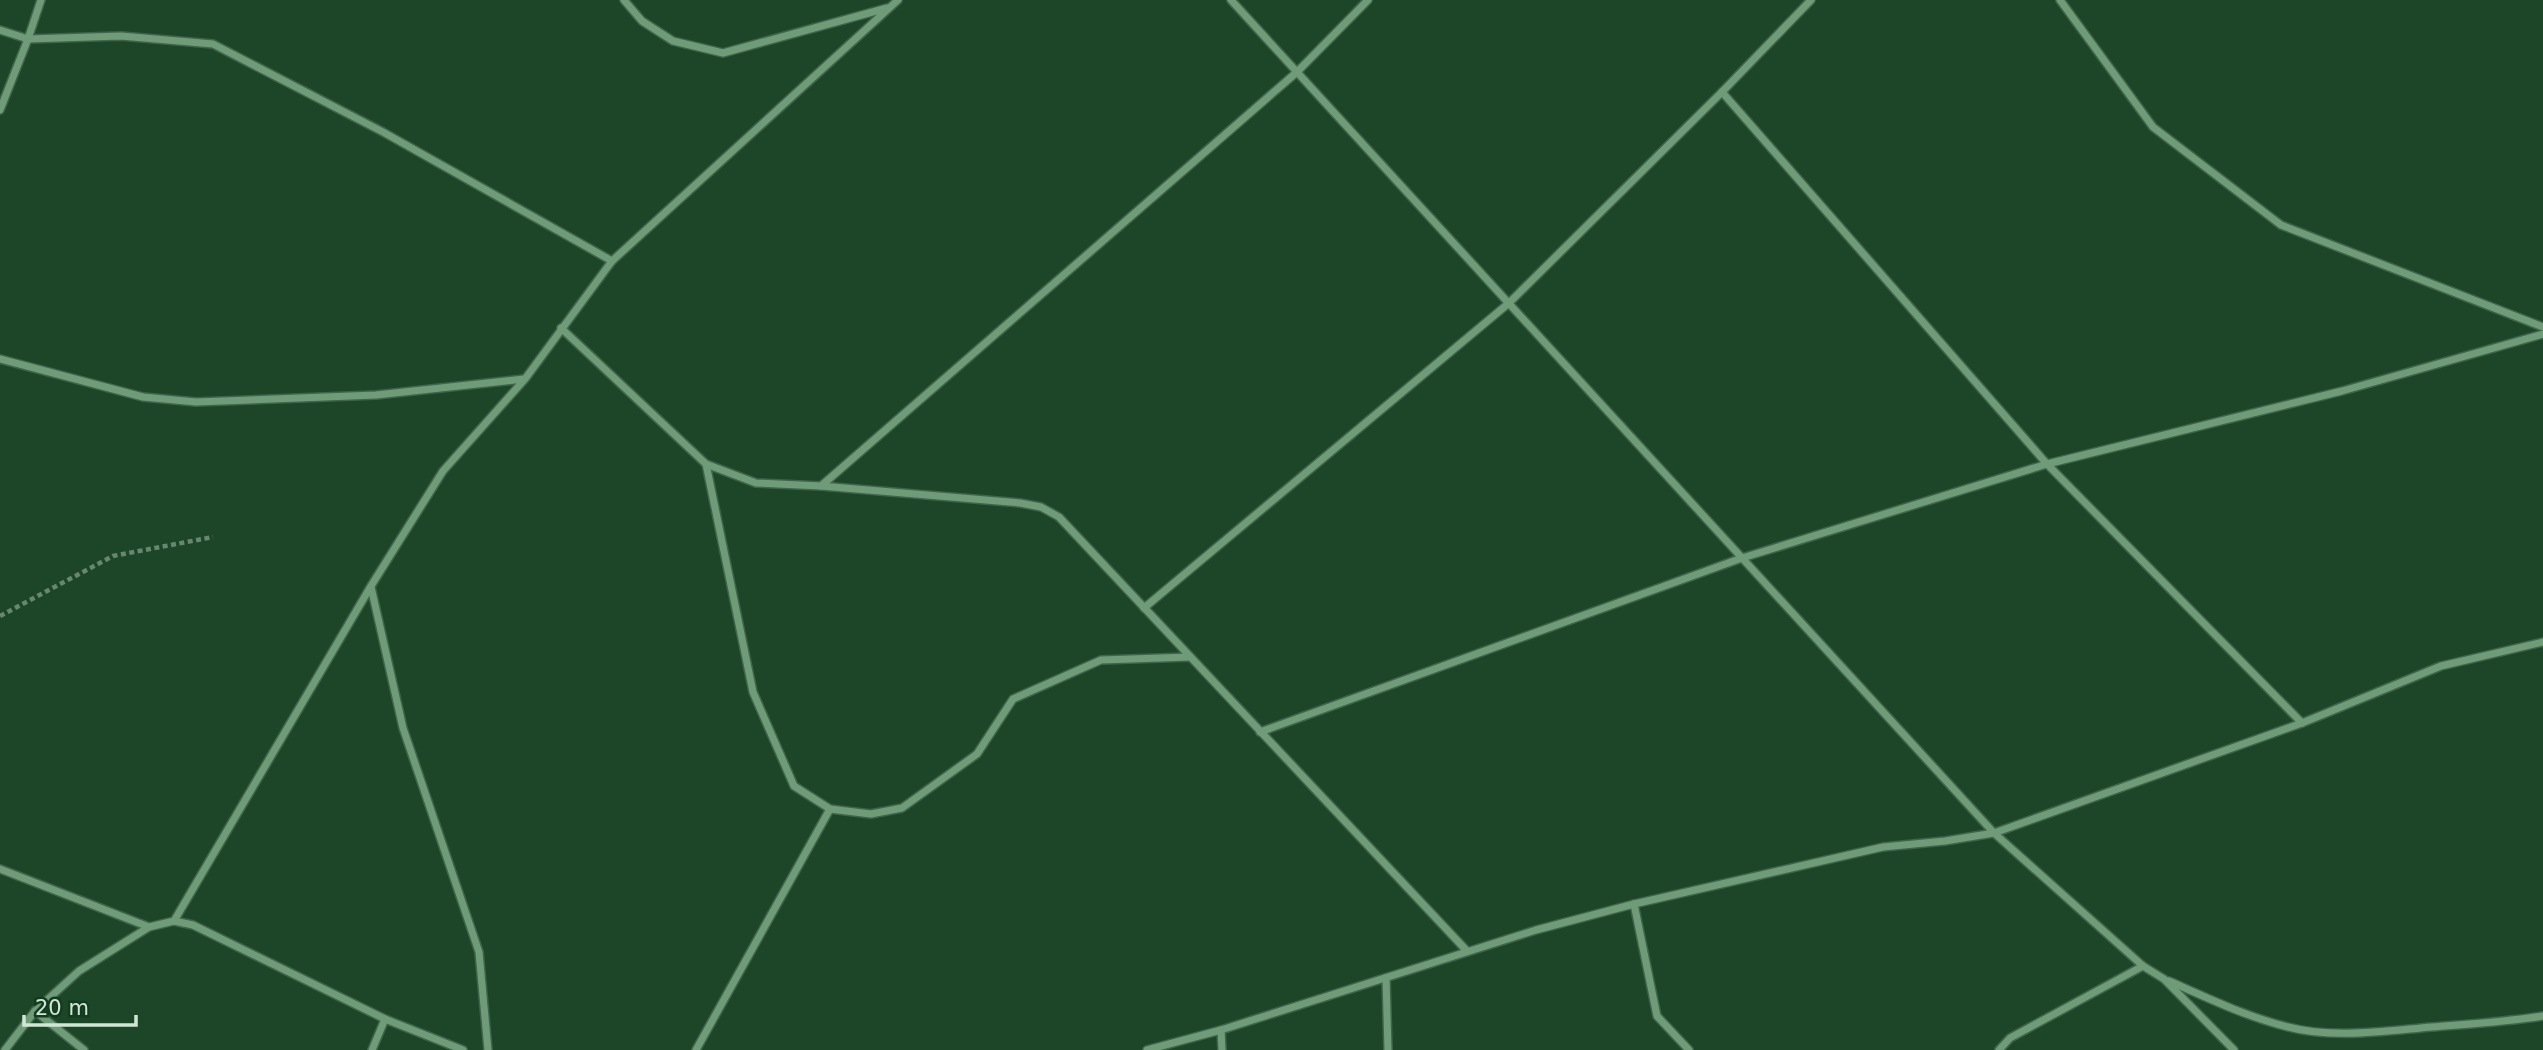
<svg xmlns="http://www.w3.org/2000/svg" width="2543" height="1050" font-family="'DejaVu Sans',sans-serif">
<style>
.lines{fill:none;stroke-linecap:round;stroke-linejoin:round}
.street-casing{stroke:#3f644b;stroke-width:10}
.path{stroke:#67886f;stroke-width:4.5;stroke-dasharray:5 3.5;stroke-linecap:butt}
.street{stroke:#709b79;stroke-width:7}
</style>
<rect width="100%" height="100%" fill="#1d4629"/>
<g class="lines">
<defs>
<g id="street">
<polyline points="624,0 642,21 673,41 723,53 887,8"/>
<polyline points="1231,0 1994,833 2143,966 2164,979 2234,1050"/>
<polyline points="2060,0 2153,127 2281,225 2543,327"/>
<polyline points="0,30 28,39 121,36 213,44 383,132 612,261"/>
<polyline points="1722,92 2047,464 2302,723"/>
<polyline points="0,110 28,39 41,0"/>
<polyline points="561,328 706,464 756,483 821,486 1297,72 1368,0"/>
<polyline points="0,359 143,397 196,402 376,395 524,379"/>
<polyline points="706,464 753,692 794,786 830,809 871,814 902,808 977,754 1013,699 1101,660 1190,657"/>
<polyline points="821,486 1020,503 1041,507 1059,517 1467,951"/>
<polyline points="371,587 403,728 479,952 488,1050"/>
<polyline points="1144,608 1509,303 1722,92 1811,0"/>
<polyline points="1260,732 1742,558 2047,464 2342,391 2543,334"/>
<polyline points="0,869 149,927"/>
<polyline points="1634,904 1657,1016 1689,1050"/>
<polyline points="174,921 371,586 443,471 525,379 612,261 898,0"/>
<polyline points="1386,978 1388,1050"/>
<path d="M2169,981C2208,998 2247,1017 2288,1027C2334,1039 2385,1031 2432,1027C2469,1024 2506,1022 2543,1016"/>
<polyline points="35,1011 84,1050"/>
<polyline points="1221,1030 1222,1050"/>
<polyline points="5,1050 35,1011 79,971 149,927 174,921 193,925 385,1019 463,1050"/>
<polyline points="372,1050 385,1019"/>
<polyline points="696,1050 830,809"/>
<polyline points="1147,1050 1221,1030 1536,930 1634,904 1883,847 1945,841 1994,833 2302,723 2441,666 2543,642"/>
<polyline points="1999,1050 2010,1038 2143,966"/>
</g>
</defs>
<use href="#street" class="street-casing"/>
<polyline class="path" points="0,616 113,556 213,537"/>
<use href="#street" class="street"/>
</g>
<path d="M24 1015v10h112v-10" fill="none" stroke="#d1e7d5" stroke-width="3.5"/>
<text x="35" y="1015" font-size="21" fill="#d1e7d5" stroke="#123b1f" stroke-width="5" paint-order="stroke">20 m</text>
</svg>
